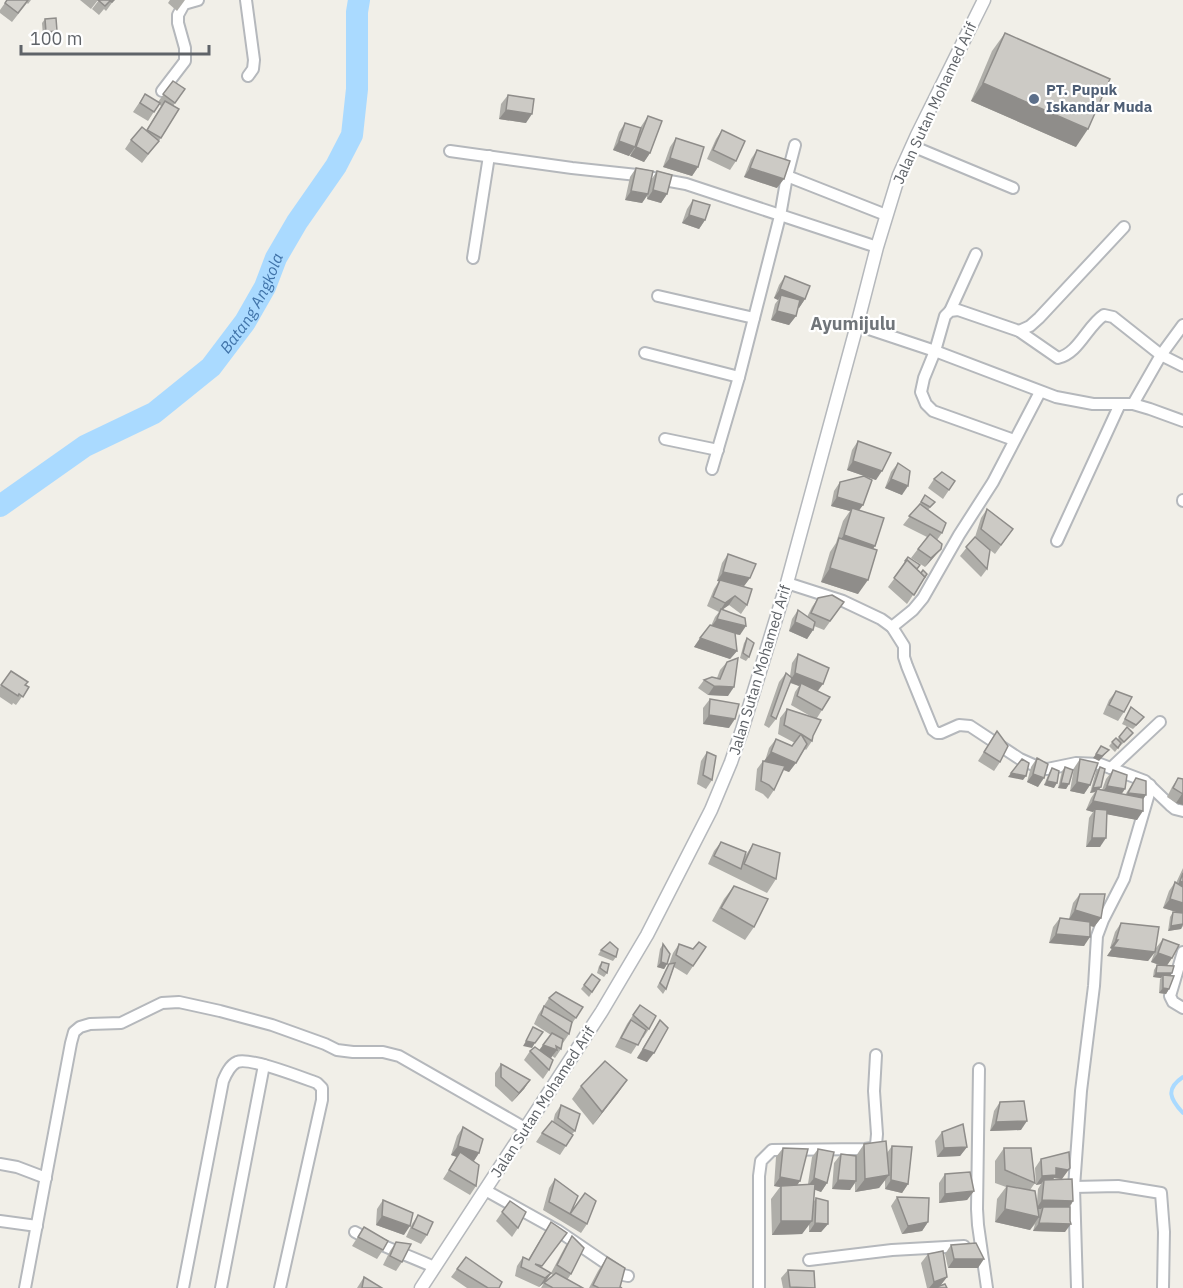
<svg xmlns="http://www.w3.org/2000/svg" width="1183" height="1288" font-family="'IBM Plex Sans',sans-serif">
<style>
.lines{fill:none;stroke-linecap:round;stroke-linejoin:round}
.stream{stroke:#aadaff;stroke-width:4}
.river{stroke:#aadaff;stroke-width:22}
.minor-casing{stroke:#b5b8bc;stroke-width:14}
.tertiary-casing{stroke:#b5b8bc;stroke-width:15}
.minor{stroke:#fff;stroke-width:10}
.tertiary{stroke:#fff;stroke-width:12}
.wall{fill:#afaea9}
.shaded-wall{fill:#8f8d8a}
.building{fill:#cccac5;stroke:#8f8d8a;stroke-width:1.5}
.service-dot{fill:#5c6f8a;stroke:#fff;stroke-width:2}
.labels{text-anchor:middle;stroke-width:4.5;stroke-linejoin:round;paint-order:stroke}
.service-label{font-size:15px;font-weight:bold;fill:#4e5e75;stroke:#fff;text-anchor:start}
.street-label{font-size:15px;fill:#5f6368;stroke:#fff}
.water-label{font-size:16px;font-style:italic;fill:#4174aa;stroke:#fff}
.quarter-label{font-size:18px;font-weight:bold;fill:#70757a;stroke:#fff}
</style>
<rect width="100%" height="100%" fill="#f1efe8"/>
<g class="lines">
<path class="stream" d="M1183,1077C1165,1089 1170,1099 1183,1113"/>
<path class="river" id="s1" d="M0,506L85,446L154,413L211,367L245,322L265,287L276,258L297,222L336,166L352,135L357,89V12L359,0"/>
<defs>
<g id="minor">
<polyline points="246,0 254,60 253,69 248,76"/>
<polyline points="162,91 185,61 185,48 178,23 178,15 184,4 198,0"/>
<polyline points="912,146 1013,188"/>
<polyline points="450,151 572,168 637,175 686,184 877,247"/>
<polyline points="787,176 886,215"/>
<polyline points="473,258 489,156"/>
<polyline points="658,296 754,318"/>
<polyline points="950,311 976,254"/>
<polyline points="857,325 935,351 1056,397 1093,404 1133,404 1150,409 1183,421"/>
<polyline points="1019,331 1030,326 1039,318 1124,227"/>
<polyline points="645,353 739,377"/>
<polyline points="1133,404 1161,355 1183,325"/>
<polyline points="665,439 718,450"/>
<path d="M1014,440L933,411L926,404L921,392L924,378L935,351L945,316L950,311L958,310L1019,331L1058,358C1079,353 1087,326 1104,315L1113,317L1161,355L1183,366"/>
<polyline points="712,469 739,377 780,216 787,176 795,145"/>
<polyline points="1183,501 1183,500"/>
<polyline points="1057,541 1120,404"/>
<polyline points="787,583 843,601 881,619 892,627 904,646 904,657 907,666 933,730 937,733 941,733 959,725 970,726 1020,759 1038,767 1047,769 1076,763 1100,764 1145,781 1170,805 1175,809 1183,811"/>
<polyline points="892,627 913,610 923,598 959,535 993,482 1040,392"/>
<polyline points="1111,768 1160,722"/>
<polyline points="1183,952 1170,996 1173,1002 1183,1008"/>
<polyline points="979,1069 977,1209 978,1225 987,1288"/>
<polyline points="0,1164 17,1167 46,1178"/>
<polyline points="1074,1187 1118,1186 1161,1193 1164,1232 1163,1288"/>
<polyline points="485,1190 557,1230 623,1275 628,1276"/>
<polyline points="0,1221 37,1226"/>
<path d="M355,1232C380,1246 408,1255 434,1267"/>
<polyline points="809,1260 892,1250 964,1246"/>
<polyline points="25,1288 71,1043 74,1032 80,1027 90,1024 121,1023 162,1003 179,1002 220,1011 272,1025 325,1044 337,1050 353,1052 383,1052 399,1056 525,1128"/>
<path d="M183,1288L223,1081C226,1074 230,1065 237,1062C250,1057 303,1078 317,1083L322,1088V1100L280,1288"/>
<polyline points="221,1288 264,1065"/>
<polyline points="759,1288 759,1176 761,1161 772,1150 865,1149 872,1148 876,1145 877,1134 874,1091 876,1055"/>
<polyline points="1077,1288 1074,1187 1081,1091 1094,986 1097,936 1103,920 1124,879 1150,790 1150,785"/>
</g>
<polyline id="tertiary" points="421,1288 602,1011 647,935 711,810 731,762 742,730 787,583 857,325 877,247 899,175 917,135 984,0"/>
</defs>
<use href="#minor" class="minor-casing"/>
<use href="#tertiary" class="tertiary-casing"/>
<use href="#minor" class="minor"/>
<use href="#tertiary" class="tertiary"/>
</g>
<g class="wall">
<polygon points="7,0 31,0 28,4 27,3 12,22 0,13 0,10"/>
<polygon points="80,0 98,0 91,9"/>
<polygon points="99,0 114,0 106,11 104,9 99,15 92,9"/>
<polygon points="170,0 185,0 177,11 168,3"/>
<polygon points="45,19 54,36 43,36 42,23"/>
<polygon points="1005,33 1076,147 971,101 992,51"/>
<polygon points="173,81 185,89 173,106 161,138 142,163 125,149 131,140 146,131 161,106 159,104 148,121 133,112 145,94 158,102"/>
<polygon points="508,95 526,123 499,119 501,104"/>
<polygon points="648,116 650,153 644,162 630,156 632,152 629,156 613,150 619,132 625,123 640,128"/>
<polygon points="722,130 736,161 730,170 707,159 716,139"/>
<polygon points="676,138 698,167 692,176 663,167 670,147"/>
<polygon points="757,150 777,188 744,177 751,159"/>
<polygon points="636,168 651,180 657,171 667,194 661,203 647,199 647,196 642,203 625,200 630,177"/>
<polygon points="693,200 705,220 699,229 682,223 687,209"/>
<polygon points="785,276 805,299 799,308 798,308 796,316 789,325 771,320 775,304 778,300 774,298 779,285"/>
<polygon points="858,441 876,480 866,477 863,505 859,510 872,549 858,594 821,582 830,552 836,543 843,521 850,511 831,506 834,491 840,482 864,476 847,470 852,450"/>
<polygon points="898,463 902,495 885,488 891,472"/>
<polygon points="934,479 955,481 943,499 928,488"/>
<polygon points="925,495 935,502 928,510 942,533 937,540 941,549 934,557 925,567 911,558 927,537 903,525 918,506"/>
<polygon points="987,509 1013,529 995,554 990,550 987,569 981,577 960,556 975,537 981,518"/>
<polygon points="728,554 750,578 744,586 738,585 747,605 741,614 729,605 723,609 740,635 735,634 737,651 730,659 694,647 711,626 715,617 719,612 707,606 714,589 719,581 717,581 722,563"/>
<polygon points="908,557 917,569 921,573 927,574 907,604 888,587 903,567 902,566"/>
<polygon points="818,598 844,602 824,630 814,626 813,630 807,639 789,631 792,619 798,610 807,617 812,607"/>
<polygon points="747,638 749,657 746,661 740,658 744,643"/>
<polygon points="798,654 818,691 822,710 817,718 812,741 806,750 805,749 789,772 783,770 774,790 768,799 763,794 755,790 757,769 763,761 765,761 769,748 776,739 792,746 795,743 778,734 780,718 787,709 812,717 791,705 795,692 799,686 790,683 776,719 769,728 764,725 779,682 786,673 790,676 792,663"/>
<polygon points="727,662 728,696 708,695 698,688 704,680 717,678 720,670"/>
<polygon points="11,671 29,687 16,705 13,703 12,705 0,697 0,687"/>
<polygon points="1116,691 1124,712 1118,721 1103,714 1109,700"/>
<polygon points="710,699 729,728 703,724 703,708"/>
<polygon points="1131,707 1144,717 1140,722 1133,729 1122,724"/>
<polygon points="1127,727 1133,733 1130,737 1120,746 1120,745 1115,752 1109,746 1116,738 1118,739"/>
<polygon points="997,731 1000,762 994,771 978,761"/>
<polygon points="707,752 712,780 706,789 697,784 701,761"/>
<polygon points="1037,758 1038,787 1027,782 1031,767"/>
<polygon points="1080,759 1090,785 1084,794 1070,791 1074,768"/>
<polygon points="1065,767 1069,784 1066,789 1058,788 1062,771"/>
<polygon points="1100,767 1101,787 1099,789 1102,790 1106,779 1113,770 1122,794 1125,795 1136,778 1143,800 1137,820 1107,814 1100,847 1086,847 1089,818 1093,812 1086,810 1091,798 1095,792 1090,793 1096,771"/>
<polygon points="1052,768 1054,788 1044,785 1049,773"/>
<polygon points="1178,778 1183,779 1183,805 1176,803 1167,797 1172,787"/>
<polygon points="721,842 744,858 753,844 776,879 767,893 708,864 714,851"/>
<polygon points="1183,868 1183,926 1181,929 1168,931 1170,917 1173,912 1180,913 1163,908 1169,891 1175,882 1176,883"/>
<polygon points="734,886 754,927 745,940 712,921 724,899"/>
<polygon points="1080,894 1101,918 1094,927 1090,926 1084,946 1049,943 1053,927 1060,918 1069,919 1073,903"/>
<polygon points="1121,923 1155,952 1148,961 1107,956 1112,949 1110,948 1115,932"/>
<polygon points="1163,939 1172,958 1166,966 1171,976 1169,989 1166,994 1159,993 1160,979 1161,978 1153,977 1154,970 1157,965 1162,966 1151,962 1156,948"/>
<polygon points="663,944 667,964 664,969 657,967 660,949"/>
<polygon points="679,944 693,949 706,947 687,975 674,967 666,989 663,994 657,987 666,969 669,964 673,953"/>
<polygon points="601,950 616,957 613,961 598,955"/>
<polygon points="602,962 607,973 604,977 597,973 599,966"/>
<polygon points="592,974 600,980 589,997 581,989"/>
<polygon points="549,998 583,1007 571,1025 569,1034 563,1043 562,1043 561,1049 555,1058 552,1056 551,1059 549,1070 543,1079 524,1060 530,1051 539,1050 551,1035 534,1024 538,1015"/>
<polygon points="633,1015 649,1029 643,1038 642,1037 631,1054 615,1047 627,1024"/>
<polygon points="660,1020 647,1062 637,1058 654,1029"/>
<polygon points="501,1064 530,1080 524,1089 512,1102 495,1086 495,1073"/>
<polygon points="627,1080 593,1125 572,1099 581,1086"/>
<polygon points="1000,1102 1021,1130 990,1131 994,1111"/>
<polygon points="561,1105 575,1131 572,1134 573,1135 560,1155 536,1142 542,1133 553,1122 555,1114"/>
<polygon points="463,1127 479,1153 474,1161 476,1186 470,1195 443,1179 457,1157 451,1155 457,1136"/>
<polygon points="942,1132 967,1147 960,1156 937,1157 935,1141"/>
<polygon points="864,1144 887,1153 892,1146 908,1184 902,1193 885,1189 885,1180 879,1188 855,1192 855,1183 850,1190 832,1189 834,1163 841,1154 856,1156"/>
<polygon points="783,1148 797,1185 808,1184 812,1157 818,1149 827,1183 821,1192 815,1189 813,1203 816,1198 828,1224 821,1232 809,1232 809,1224 802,1234 772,1235 771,1199 780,1187 774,1186 776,1157"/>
<polygon points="1004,1148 1035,1183 1030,1190 1037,1202 1038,1189 1041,1184 1036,1185 1035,1168 1041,1159 1062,1179 1054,1178 1052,1180 1073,1201 1070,1207 1065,1232 1033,1231 1035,1224 1030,1230 995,1222 997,1199 1006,1187 995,1183 995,1161"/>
<polygon points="945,1174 974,1191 967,1200 939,1203 939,1183"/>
<polygon points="555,1179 570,1214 587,1224 581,1233 543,1210 549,1188"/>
<polygon points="897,1197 928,1222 922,1231 902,1234 891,1206"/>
<polygon points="383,1200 404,1235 376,1225 377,1209"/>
<polygon points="510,1201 518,1228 512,1237 496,1221"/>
<polygon points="418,1215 427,1235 421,1244 406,1237 412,1224"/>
<polygon points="551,1222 541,1268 551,1273 566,1245 572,1236 571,1274 567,1280 583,1288 541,1288 544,1283 553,1275 551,1274 545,1282 539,1287 515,1276 517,1266 523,1257 528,1260"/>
<polygon points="364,1227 383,1250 377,1259 352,1246"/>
<polygon points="396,1242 402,1262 396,1271 383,1265 390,1251"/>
<polygon points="951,1245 978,1268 948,1268 945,1254"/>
<polygon points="928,1254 947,1277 940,1286 947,1288 927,1288 921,1263"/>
<polygon points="466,1257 499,1288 467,1288 451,1277"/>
<polygon points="607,1257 620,1287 622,1288 589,1288 598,1271"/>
<polygon points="788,1270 815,1288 783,1288 781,1278"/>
<polygon points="364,1277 382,1288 357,1288"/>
</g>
<g class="shaded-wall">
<polygon points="57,31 54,36 43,36 46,32"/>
<polygon points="983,83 1088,129 1076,147 971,101"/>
<polygon points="506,110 532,114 526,123 499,119"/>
<polygon points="619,141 635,147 629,156 613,150"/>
<polygon points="636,147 650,153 644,162 630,156"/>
<polygon points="670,158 698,167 692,176 663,167"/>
<polygon points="750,168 784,179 777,188 744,177"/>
<polygon points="653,190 667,194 661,203 647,199"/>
<polygon points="631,191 648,194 642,203 625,200"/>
<polygon points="689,215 705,220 699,229 682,223"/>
<polygon points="780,289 805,299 799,308 780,300 781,295 778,300 774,298"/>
<polygon points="777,311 796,316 789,325 771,320"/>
<polygon points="853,461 882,471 876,480 847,470"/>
<polygon points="891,479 908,486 902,495 885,488"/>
<polygon points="837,497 863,505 857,513 852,508 850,511 831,506"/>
<polygon points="844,535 875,546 866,559 837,544"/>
<polygon points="941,549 934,557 925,567 931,558"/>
<polygon points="830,568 868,580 858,594 821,582"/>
<polygon points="723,572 750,578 744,586 717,581"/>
<polygon points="735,596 729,605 719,612 725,603"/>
<polygon points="717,619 746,626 740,635 710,628"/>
<polygon points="795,622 813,630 807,639 789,631"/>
<polygon points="700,638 737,651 730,659 694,647"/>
<polygon points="795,673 823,684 817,692 801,683 799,686 789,682"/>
<polygon points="714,686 734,687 728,696 708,695"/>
<polygon points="709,715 735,719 729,728 703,724"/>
<polygon points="1109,750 1099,761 1093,758 1096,754"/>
<polygon points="771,752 796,763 789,772 764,761"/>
<polygon points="1011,773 1026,776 1023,780 1008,777"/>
<polygon points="1033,774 1044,778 1038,787 1027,782"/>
<polygon points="1047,781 1057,783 1054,788 1044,785"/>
<polygon points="1077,782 1090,785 1084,794 1070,791"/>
<polygon points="1061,783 1069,784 1066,789 1058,788"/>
<polygon points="1107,786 1125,789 1119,798 1101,794"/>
<polygon points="1101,787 1097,792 1097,789 1095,792 1090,793 1093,788"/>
<polygon points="1128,793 1146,795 1140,804 1121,801"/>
<polygon points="1182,794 1183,794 1183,805 1176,803"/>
<polygon points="1093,801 1143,811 1137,820 1095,812 1095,809 1093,812 1086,810"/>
<polygon points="1092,838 1106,838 1100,847 1086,847"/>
<polygon points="1180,881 1183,882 1183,894 1174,890"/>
<polygon points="1170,899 1183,903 1183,914 1163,908"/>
<polygon points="1075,910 1101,918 1094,927 1069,919"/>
<polygon points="1183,924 1181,929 1168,931 1171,926"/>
<polygon points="1056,934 1090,937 1084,946 1049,943"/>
<polygon points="1116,940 1118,940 1112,949 1110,948"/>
<polygon points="1113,947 1155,952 1148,961 1107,956"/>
<polygon points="1158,953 1172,958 1166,967 1151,962"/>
<polygon points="661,962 667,964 664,969 657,967"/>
<polygon points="1156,973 1172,973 1169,978 1163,975 1161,978 1153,977"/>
<polygon points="1163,988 1169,989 1166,994 1159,993"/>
<polygon points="526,1041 535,1043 532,1048 523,1046"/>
<polygon points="543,1045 557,1050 550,1059 537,1054"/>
<polygon points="643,1049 654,1053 647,1062 637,1058"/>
<polygon points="530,1080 524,1089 512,1102 519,1093"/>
<polygon points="627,1080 618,1093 593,1125 602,1112"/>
<polygon points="1027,1121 1021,1130 990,1131 996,1122"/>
<polygon points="458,1146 479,1153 473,1162 460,1152 457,1157 451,1155"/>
<polygon points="967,1147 960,1156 937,1157 944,1148"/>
<polygon points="1056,1168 1070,1168 1062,1179 1054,1178 1050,1184 1044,1180 1041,1184 1036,1185 1042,1176"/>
<polygon points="889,1175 879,1188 855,1192 865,1179"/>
<polygon points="780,1177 800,1181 794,1190 781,1186 780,1187 774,1186"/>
<polygon points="814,1178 827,1183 821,1192 807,1187"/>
<polygon points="838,1180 856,1181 850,1190 832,1189"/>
<polygon points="891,1180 908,1184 902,1193 885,1189"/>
<polygon points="974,1191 967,1200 939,1203 945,1194"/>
<polygon points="1042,1200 1073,1201 1067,1210 1043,1207 1041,1209 1036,1209"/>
<polygon points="1005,1209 1039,1217 1030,1230 995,1222"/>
<polygon points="382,1216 410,1226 404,1235 376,1225"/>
<polygon points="781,1221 812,1221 802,1234 772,1235"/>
<polygon points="928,1222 922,1231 902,1234 908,1226"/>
<polygon points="815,1223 828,1224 821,1232 809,1232"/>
<polygon points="1039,1223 1071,1224 1065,1232 1033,1231"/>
<polygon points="954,1259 984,1259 978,1268 948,1268"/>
<polygon points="551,1273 545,1282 539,1287 545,1278"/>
<polygon points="947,1277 940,1286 935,1288 929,1288 934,1282"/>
</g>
<g class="building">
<polygon points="7,0 28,0 18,13 5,3"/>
<polygon points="98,0 114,0 112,2 110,1 105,6"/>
<polygon points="56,18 57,31 46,32 45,19"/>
<polygon points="1005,33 1110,79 1088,129 983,83"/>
<polygon points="173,81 185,89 175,103 163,94"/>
<polygon points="145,94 160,103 154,112 140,103"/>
<polygon points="508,95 534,99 532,114 506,110"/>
<polygon points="165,101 179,109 161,138 147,130"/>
<polygon points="648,116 662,121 650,153 636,147"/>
<polygon points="625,123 641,128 635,147 619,141"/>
<polygon points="142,127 159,141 148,154 131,140"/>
<polygon points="722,130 745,141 736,161 713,150"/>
<polygon points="676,138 704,147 698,167 670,158"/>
<polygon points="757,150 790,161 784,179 750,168"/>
<polygon points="636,168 653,171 648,194 631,191"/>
<polygon points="657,171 672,175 667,194 653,190"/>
<polygon points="693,200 710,205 705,220 689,215"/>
<polygon points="785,276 810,286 805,299 780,289"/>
<polygon points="781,295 800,300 796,316 777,311"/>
<polygon points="858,441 891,453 882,471 853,461"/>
<polygon points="898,463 910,471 908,486 891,479"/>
<polygon points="942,472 955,481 949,490 934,479"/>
<polygon points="864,476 872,480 863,505 837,497 840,482"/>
<polygon points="925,495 935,502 930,507 921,502"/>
<polygon points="920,504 946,523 942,533 909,516"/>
<polygon points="852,508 884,518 875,546 844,535"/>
<polygon points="987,509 1013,529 1001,545 981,529"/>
<polygon points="930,534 942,544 941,549 931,558 918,549"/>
<polygon points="975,537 990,550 987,569 966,547"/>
<polygon points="839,538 877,550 868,580 830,568"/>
<polygon points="728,554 756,564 750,578 723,572"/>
<polygon points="908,557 920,565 917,569 907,560 906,562 905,561"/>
<polygon points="907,560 925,577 914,595 894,578"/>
<polygon points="923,570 927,574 925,577 921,573"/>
<polygon points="720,580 752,589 747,605 735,596 725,603 713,597"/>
<polygon points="832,595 844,602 830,621 811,613 818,598"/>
<polygon points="721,609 745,618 746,626 717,619"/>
<polygon points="798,610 815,622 813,630 795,622"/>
<polygon points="710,625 735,633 737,651 700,638"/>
<polygon points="747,638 754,643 749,657 743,653"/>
<polygon points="798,654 829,668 823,684 795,673"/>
<polygon points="738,658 734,687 714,686 704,680 712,677 720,679 727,662"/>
<polygon points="11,671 28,682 25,685 29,687 23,697 19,694 18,696 1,685"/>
<polygon points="786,673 792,678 776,719 771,716"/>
<polygon points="801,683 830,697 822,710 797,696"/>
<polygon points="1116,691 1132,697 1124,712 1109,705"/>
<polygon points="710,699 739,704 735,719 709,715"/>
<polygon points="1131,707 1144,717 1136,725 1125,719"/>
<polygon points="787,709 821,720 813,736 812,741 801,734 807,744 796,763 771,752 776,739 792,746 801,734 784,725"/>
<polygon points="1127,727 1133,733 1124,742 1119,737"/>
<polygon points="997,731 1008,746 1000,762 984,752"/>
<polygon points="1116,738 1121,743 1118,748 1112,742"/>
<polygon points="1101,746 1109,750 1102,756 1096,754"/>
<polygon points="707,752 716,756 712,780 703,775"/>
<polygon points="1037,758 1048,764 1044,778 1033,774"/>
<polygon points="1022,759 1029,763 1026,776 1011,773"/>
<polygon points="1080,759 1098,763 1090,785 1077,782"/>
<polygon points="763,761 785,766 774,790 769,785 761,781"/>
<polygon points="1065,767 1073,770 1069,784 1061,783"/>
<polygon points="1100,767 1105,769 1101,787 1093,788"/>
<polygon points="1052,768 1059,771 1057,783 1047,781"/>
<polygon points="1113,770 1127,775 1125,789 1107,786"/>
<polygon points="1136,778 1146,781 1146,795 1128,793"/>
<polygon points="1178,778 1183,779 1183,794 1173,788"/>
<polygon points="1097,789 1143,798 1143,811 1093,801"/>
<polygon points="1095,809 1107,810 1106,838 1092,838"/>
<polygon points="721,842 746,852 741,869 714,856"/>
<polygon points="753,844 780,853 776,879 744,864"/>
<polygon points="1183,873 1183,882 1180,881"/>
<polygon points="1175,882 1183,887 1183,903 1170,899"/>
<polygon points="734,886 768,899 754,927 721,908"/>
<polygon points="1080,894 1105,894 1101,918 1075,910"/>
<polygon points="1173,912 1183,913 1183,924 1171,926"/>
<polygon points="1060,918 1090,922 1090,937 1056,934"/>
<polygon points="1121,923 1159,927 1155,952 1113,947 1118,940 1116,940"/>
<polygon points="1163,939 1179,945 1172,958 1158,953"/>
<polygon points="610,942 618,949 616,957 601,950"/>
<polygon points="699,942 706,947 693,966 676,955 679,944 693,949"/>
<polygon points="663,944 670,954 667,964 661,962"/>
<polygon points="602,962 609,964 607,973 600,968"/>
<polygon points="675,963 666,989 660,983 669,964"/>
<polygon points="1157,965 1174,966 1172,973 1156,973"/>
<polygon points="592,974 600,980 592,992 584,985"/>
<polygon points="1163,975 1174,976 1169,989 1163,988"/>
<polygon points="556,992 583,1007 576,1018 549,998"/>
<polygon points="640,1005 656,1016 649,1029 633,1015"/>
<polygon points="544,1006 572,1022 569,1034 541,1015"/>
<polygon points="631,1020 646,1030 638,1045 621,1038"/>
<polygon points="660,1020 668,1028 654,1053 643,1049"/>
<polygon points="533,1027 543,1032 535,1043 526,1041"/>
<polygon points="552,1033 563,1039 561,1049 556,1046 557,1050 543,1045"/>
<polygon points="535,1047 553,1060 549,1070 530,1051"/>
<polygon points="605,1061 627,1080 602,1112 581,1086"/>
<polygon points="501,1064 530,1080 519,1093 501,1077"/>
<polygon points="1024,1101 1027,1121 996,1122 1000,1102"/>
<polygon points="561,1105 580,1114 575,1131 558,1118"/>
<polygon points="552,1121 573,1135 566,1146 542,1133"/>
<polygon points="963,1124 967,1147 944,1148 942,1132"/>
<polygon points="463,1127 483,1139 479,1153 458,1146"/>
<polygon points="886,1141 889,1175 865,1179 864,1144"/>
<polygon points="892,1146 912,1147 908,1184 891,1180"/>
<polygon points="783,1148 808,1149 800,1181 780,1177"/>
<polygon points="1004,1148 1031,1148 1035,1183 1005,1170"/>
<polygon points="818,1149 834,1152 827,1183 814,1178"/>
<polygon points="460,1152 479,1165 476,1186 449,1170"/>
<polygon points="1069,1152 1070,1168 1068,1170 1056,1168 1056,1175 1042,1176 1041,1159"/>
<polygon points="841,1154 856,1156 856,1181 838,1180"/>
<polygon points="970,1172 974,1191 945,1194 945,1174"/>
<polygon points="555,1179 578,1196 570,1214 585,1193 596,1201 587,1224 570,1214 549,1202"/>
<polygon points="1072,1179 1073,1201 1042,1200 1044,1180"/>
<polygon points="815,1184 812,1221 781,1221 781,1186"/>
<polygon points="1007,1186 1035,1191 1039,1217 1005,1209"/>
<polygon points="897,1197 929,1198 928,1222 908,1226"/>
<polygon points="816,1198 828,1201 828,1224 815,1223"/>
<polygon points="383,1200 413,1213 410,1226 382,1216"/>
<polygon points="510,1201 526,1212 518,1228 502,1212"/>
<polygon points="1043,1207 1070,1207 1070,1221 1071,1224 1039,1223"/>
<polygon points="418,1215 433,1222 427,1235 412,1228"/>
<polygon points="551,1222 567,1233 542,1266 535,1264 551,1273 545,1278 521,1267 523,1257 529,1260"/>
<polygon points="364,1227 388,1241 383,1250 358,1237"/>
<polygon points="572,1236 584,1248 571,1274 557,1265"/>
<polygon points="396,1242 411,1244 402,1262 390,1256"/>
<polygon points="976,1243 984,1259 954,1259 951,1245"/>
<polygon points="943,1251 947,1277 934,1282 928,1254"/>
<polygon points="466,1257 502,1282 499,1288 488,1288 457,1269"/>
<polygon points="607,1257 625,1268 620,1287 622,1288 599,1288 593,1285"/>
<polygon points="788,1270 814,1271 815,1288 790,1287"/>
<polygon points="556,1273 583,1288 553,1288 544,1283"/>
<polygon points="364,1277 382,1288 362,1288"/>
<polygon points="945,1284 947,1288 934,1288"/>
</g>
<circle class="service-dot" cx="1034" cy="99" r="6"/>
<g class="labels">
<g class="service-label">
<text x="1046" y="95">PT. Pupuk<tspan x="1046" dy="17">Iskandar Muda</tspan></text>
</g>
<g class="street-label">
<text transform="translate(935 103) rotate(-65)" y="5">Jalan Sutan Mohamed Arif</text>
<text transform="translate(760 670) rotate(-73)" y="5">Jalan Sutan Mohamed Arif</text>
<text transform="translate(543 1102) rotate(-57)" y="5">Jalan Sutan Mohamed Arif</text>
</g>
<g class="water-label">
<text dy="6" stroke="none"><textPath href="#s1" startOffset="330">Batang Angkola</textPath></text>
</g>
<g class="quarter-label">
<text x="853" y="330">Ayumijulu</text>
</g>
</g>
<path d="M21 45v9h188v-9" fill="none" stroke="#5f6368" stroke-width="3"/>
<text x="30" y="45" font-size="18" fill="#5f6368" stroke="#ffffff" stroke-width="4.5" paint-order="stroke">100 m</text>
</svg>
